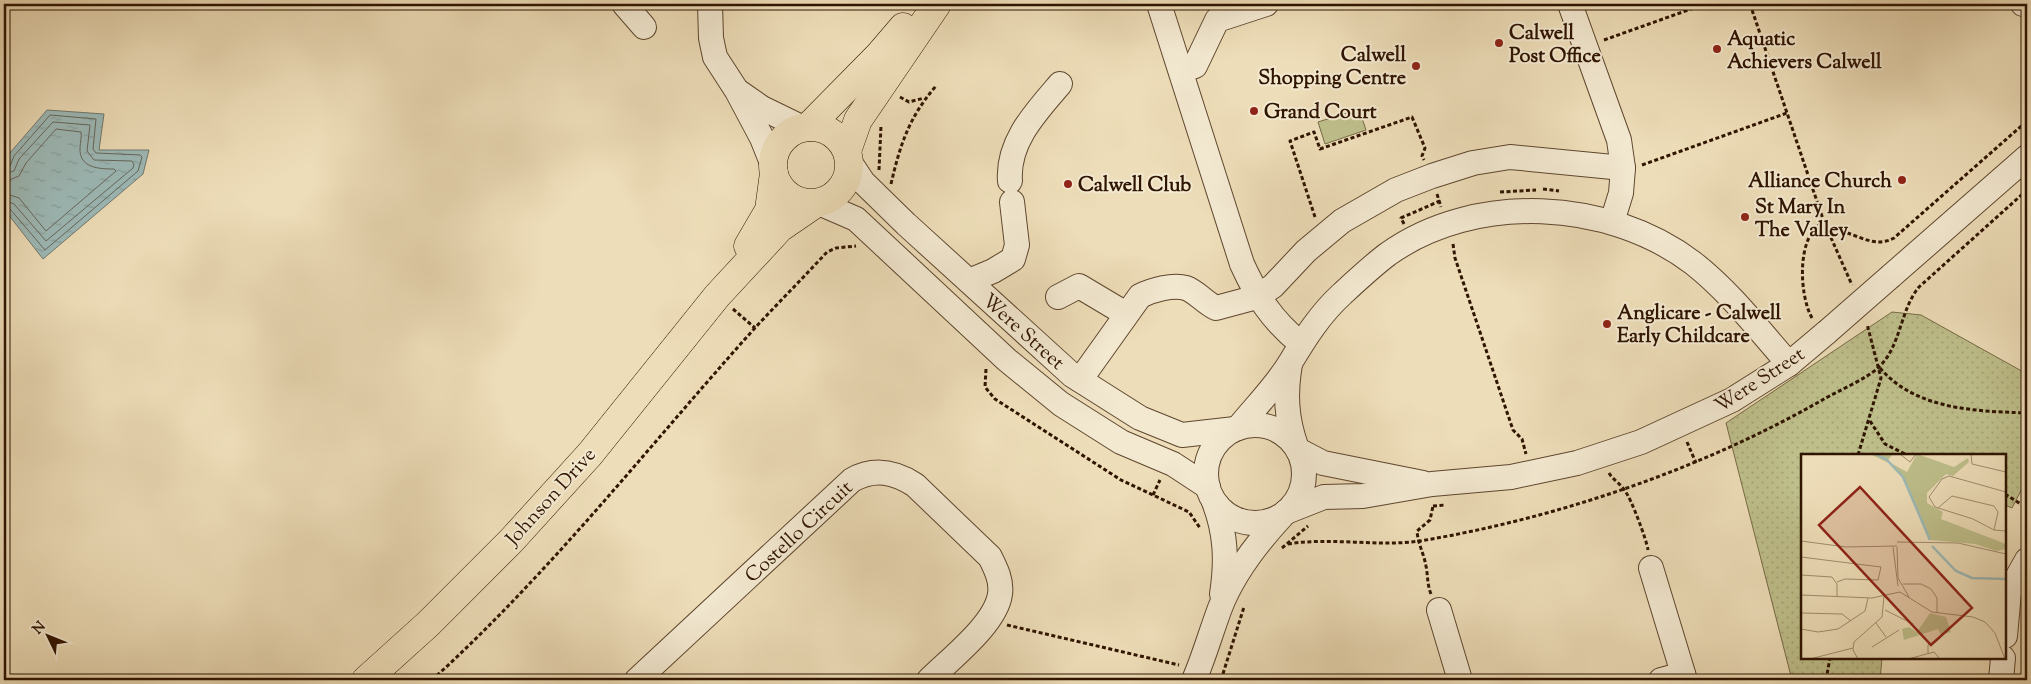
<svg xmlns="http://www.w3.org/2000/svg" width="2031" height="684" font-family="'Sorts Mill Goudy',serif">
<style>
.grass{fill:url(#grass-dots);stroke:#766a46}
.park{fill:#bebf8b;stroke:#766a46}
.water{fill:url(#water-ripples);stroke:#71786e}
.lines{fill:none;stroke-linecap:round;stroke-linejoin:round}
.shore{stroke:#66675c;stroke-width:1}
.minor-casing{stroke:#5e462e;stroke-width:26}
.major-casing{stroke:#2f1400;stroke-width:29}
.path{stroke:#2f1400;stroke-width:3;stroke-dasharray:4 2.5;stroke-linecap:butt}
.minor{stroke:#f3e9d1;stroke-width:24}
.major{stroke:#edddb8;stroke-width:28}
.minor-bridge-casing{stroke:#5e462e;stroke-width:26;stroke-linecap:butt}
.minor-bridge{stroke:#f3e9d1;stroke-width:24}
.poi-dot{fill:#8f2418;stroke:#f3e9d1;stroke-width:2}
.labels{text-anchor:middle;stroke-width:4;stroke-linejoin:round;paint-order:stroke}
.poi-label{font-size:20px;font-weight:bold;fill:#2f1400;stroke:#f3e9d1;text-anchor:start}
.street-label{font-size:20px;fill:#2f1400;stroke:#f3e9d1}
.inset-river{fill:none;stroke:#9dbab8;stroke-width:2.5}
.inset-road{fill:none;stroke:#a18d6e;stroke-width:1}
.view{fill:#8f2418;fill-opacity:0.15;stroke:#8f2418;stroke-width:2.5}
.inset-edge{fill:none;stroke:#2f1400;stroke-width:2.5}
</style>
<defs>
<pattern id="grass-dots" width="8" height="8" patternUnits="userSpaceOnUse" patternTransform="scale(1.25)"><rect width="8" height="8" fill="#bebf8b"/><path d="M2 2h.1M6 6h.1" fill="none" stroke="#a4a376" stroke-width="1.8" stroke-linecap="round"/></pattern>
<pattern id="water-ripples" width="26" height="14" patternUnits="userSpaceOnUse" patternTransform="scale(1.25)"><rect width="26" height="14" fill="#9dbab8"/><path d="M2 4q2-2 4 0t4 0M15 11q2-2 4 0t4 0" fill="none" stroke="#889f9c"/></pattern>
</defs>
<rect width="100%" height="100%" fill="#edddb8"/>
<filter id="stains"><feTurbulence type="fractalNoise" baseFrequency=".004" numOctaves="4"/><feColorMatrix values="0 0 0 0 .2 0 0 0 0 .09 0 0 0 0 .02 0 0 0 .5 -.17"/></filter>
<radialGradient id="worn" r=".72"><stop offset=".6" stop-color="#630" stop-opacity="0"/><stop offset="1" stop-color="#630" stop-opacity=".3"/></radialGradient>
<polygon class="grass" points="1892,312 1921,315 2027,374 2027,479 2012,508 2005,505 2005,455 1802,455 1802,658 1882,658 1880,680 1792,680 1726,423"/>
<polygon class="park" points="1359,109 1366,130 1325,144 1318,122"/>
<polygon class="water" points="47,110 104,114 99,150 149,150 143,174 43,259 4,209 4,169 9,154"/>
<g class="lines">
<g class="shore">
<polyline points="4,168 10,166 14,156 50,115 96,119 93,149 96,153 140,155 142,157 138,171 45,250 10,209 4,207"/>
<polyline points="4,174 14,171 19,159 53,122 90,125 87,151 94,160 132,161 134,164 133,168 46,241 14,204 4,200"/>
<path d="M4,182L19,176L26,163L56,129L81,132C82,137 80,142 80,148C79,168 99,169 114,169L116,171L46,231L19,198L4,193"/>
</g>
<defs>
<g id="minor">
<polyline points="624,4 644,27"/>
<polyline points="710,4 711,38 715,57 737,91 762,138 774,168"/>
<path d="M1159,4L1242,264C1257,297 1272,320 1300,343"/>
<polyline points="1570,4 1619,140 1623,168 1621,193 1612,222"/>
<polyline points="2023,4 2027,5"/>
<polyline points="1181,71 1195,66 1217,20 1266,4"/>
<polyline points="739,92 762,108 803,128"/>
<polyline points="849,161 863,182 906,224 1072,375 1140,418 1182,435 1235,429"/>
<path d="M1010,181C1007,142 1036,112 1060,84"/>
<polyline points="819,203 856,219 1007,360 1061,404 1121,442 1173,464 1208,487"/>
<polyline points="1891,276 2027,157"/>
<polyline points="969,281 993,271 1013,259 1017,245 1012,202"/>
<polyline points="1058,297 1079,286 1126,314"/>
<path d="M1290,364C1285,393 1286,418 1296,446"/>
<path d="M1080,380L1140,296C1152,290 1173,284 1186,288C1197,292 1205,303 1216,308L1257,297L1273,286L1306,251L1342,221L1396,190L1432,176L1473,163L1510,157L1623,168"/>
<circle cx="1255" cy="474" r="49"/>
<path d="M1238,428C1255,407 1276,386 1290,363C1305,338 1320,314 1342,294C1356,281 1372,266 1388,254C1475,192 1609,199 1693,263C1730,292 1758,329 1789,364"/>
<polyline points="1298,450 1323,463 1423,483"/>
<path d="M1214,502C1226,533 1227,561 1222,594"/>
<polyline points="1286,512 1324,497 1363,496 1432,484 1511,477 1577,463 1641,442 1732,400 1789,364 1827,332"/>
<polyline points="1651,568 1685,680"/>
<polyline points="1439,610 1460,680"/>
<polyline points="2005,636 2009,592 2027,560"/>
<path d="M637,680L852,480C875,467 895,472 915,485L990,557C996,569 1002,581 1000,594C996,624 950,659 929,680"/>
<path d="M1194,680C1204,657 1211,632 1220,608C1233,574 1257,543 1282,516"/>
<polyline points="1661,680 1683,674"/>
<polyline points="2001,680 2003,658"/>
</g>
<g id="major">
<polyline points="808,127 879,55 903,27"/>
<circle cx="811" cy="165" r="38"/>
<polyline points="847,151 858,120 937,4"/>
<polyline points="748,246 769,210 774,173"/>
<polyline points="366,680 428,624 511,541 590,454 717,296 780,228 815,204"/>
</g>
</defs>
<use href="#minor" class="minor-casing"/>
<use href="#major" class="major-casing"/>
<g class="path">
<polyline points="1750,4 1824,222 1852,285"/>
<polyline points="1604,40 1705,4"/>
<polyline points="900,97 909,102 924,98"/>
<polyline points="1642,165 1787,113"/>
<polyline points="879,170 881,126"/>
<path d="M891,184C900,145 909,117 936,86"/>
<polyline points="1543,189 1559,191"/>
<polyline points="1500,192 1536,190"/>
<polyline points="1437,194 1441,207"/>
<polyline points="1315,217 1290,141 1314,132 1320,149 1412,117 1425,148 1422,156 1424,160"/>
<polyline points="1404,224 1401,218 1440,201"/>
<path d="M1828,231C1851,227 1870,251 1894,238L2027,121"/>
<polyline points="1453,244 1455,258 1513,430 1522,439 1526,454"/>
<polyline points="733,309 755,328"/>
<path d="M1812,318C1799,295 1796,234 1824,222"/>
<path d="M1880,368C1916,410 1975,411 2027,413"/>
<polyline points="986,369 985,387 995,399 1121,480 1189,512 1200,528"/>
<polyline points="1870,421 1885,444 1907,455"/>
<polyline points="1687,442 1696,463"/>
<polyline points="1858,455 1881,378 1867,324"/>
<path d="M1609,473C1613,480 1621,484 1625,491C1631,498 1647,541 1648,550"/>
<polyline points="2005,494 2027,508"/>
<polyline points="1153,495 1160,480"/>
<polyline points="1433,506 1445,505"/>
<path d="M1288,544C1330,537 1378,547 1420,541C1558,518 1702,469 1824,399C1838,391 1868,378 1879,367C1901,346 1900,310 1919,287L2027,190"/>
<polyline points="1282,548 1308,526"/>
<path d="M1431,594C1427,584 1428,576 1426,566C1424,554 1418,544 1417,531L1430,520L1433,506"/>
<polyline points="1007,625 1179,665"/>
<path d="M432,680C550,573 648,447 754,329C778,303 803,278 827,252L836,248L856,246"/>
<polyline points="1221,680 1244,607"/>
<polyline points="1826,680 1830,658"/>
</g>
<use href="#minor" class="minor"/>
<use href="#major" class="major"/>
<defs>
<polyline id="minor-bridge" points="1827,332 1891,276"/>
</defs>
<use href="#minor-bridge" class="minor-bridge-casing"/>
<use href="#minor-bridge" class="minor-bridge"/>
</g>
<g class="poi-dot">
<circle cx="1499" cy="43" r="5"/>
<circle cx="1717" cy="49" r="5"/>
<circle cx="1416" cy="66" r="5"/>
<circle cx="1254" cy="111" r="5"/>
<circle cx="1902" cy="180" r="5"/>
<circle cx="1068" cy="184" r="5"/>
<circle cx="1745" cy="217" r="5"/>
<circle cx="1607" cy="324" r="5"/>
</g>
<g class="labels">
<g class="poi-label">
<text x="1509" y="39">Calwell<tspan x="1509" dy="23">Post Office</tspan></text>
<text x="1727" y="45">Aquatic<tspan x="1727" dy="23">Achievers Calwell</tspan></text>
<text x="1406" y="61" text-anchor="end">Calwell<tspan x="1406" dy="23">Shopping Centre</tspan></text>
<text x="1264" y="118">Grand Court</text>
<text x="1892" y="187" text-anchor="end">Alliance Church</text>
<text x="1078" y="191">Calwell Club</text>
<text x="1755" y="213">St Mary In<tspan x="1755" dy="23">The Valley</tspan></text>
<text x="1617" y="319">Anglicare - Calwell<tspan x="1617" dy="23">Early Childcare</tspan></text>
</g>
<g class="street-label">
<text transform="translate(1024 331) rotate(42)" y="7">Were Street</text>
<text transform="translate(1759 379) rotate(-33)" y="7">Were Street</text>
<text transform="translate(550 496) rotate(-48)" y="7">Johnson Drive</text>
<text transform="translate(798 531) rotate(-43)" y="7">Costello Circuit</text>
</g>
</g>
<g transform="translate(1801 454)">
<rect width="205" height="205" fill="#edddb8"/>
<path d="M129,159L145,163L150,178L140,181L137,175L103,186L101,175L108,173L116,178Z" fill="#bebf8b"/>
<path d="M69,0H92L86,7L106,18L116,0L153,13L167,4L168,8L152,22L145,20L126,39V49L142,58L140,65L205,90V95L196,97L174,90L129,86L102,23L92,11Z" fill="#bebf8b"/>
<path class="inset-river" d="M75,0L86,6L102,23L129,86M131,92L155,117L171,124L205,125"/>
<path class="inset-road" d="M99,0L109,8L115,0M170,0L171,10L205,18M205,38L148,22L141,25L128,43L134,53L172,65L193,76L205,77M137,54L151,42L193,52L197,58L193,76M0,87L45,93L96,92M96,88L157,89L205,100M92,93L97,132M96,93L97,124L108,143M0,103L80,113L77,126L44,125L36,128M0,121L31,123L36,130V143M102,130H120L130,135L136,144V159M99,138L131,158L172,163L184,168L194,179L204,205M0,141L71,144L99,138M84,156L112,170M0,159L41,160L50,167M75,169L85,183M0,175L17,178L37,175L64,157L67,144M71,193L98,176M127,199V191L139,184M9,205L52,194M57,205L52,196L53,188L81,163L83,142M107,205L133,198L139,205"/>
<path class="view" d="M59,33L171,154L130,191L18,71Z"/>
<rect width="205" height="205" class="inset-edge"/>
</g>
<rect width="2031" height="684" fill="none" stroke="#edddb8" stroke-width="20"/>
<rect x="5" y="5" width="2021" height="674" fill="none" stroke="#2f1400" stroke-width="2.5"/>
<rect x="10" y="10" width="2011" height="664" fill="none" stroke="#2f1400"/>
<g transform="translate(48 636) rotate(313)" stroke="#f3e9d1" stroke-width="4" paint-order="stroke">
<path d="M0-4L9 19L0 12L-9 19Z" fill="#2f1400"/>
<text y="-8" font-size="14" font-weight="bold" text-anchor="middle" fill="#2f1400">N</text>
</g>
<rect width="100%" height="100%" filter="url(#stains)"/>
<rect width="100%" height="100%" fill="url(#worn)"/>
</svg>
